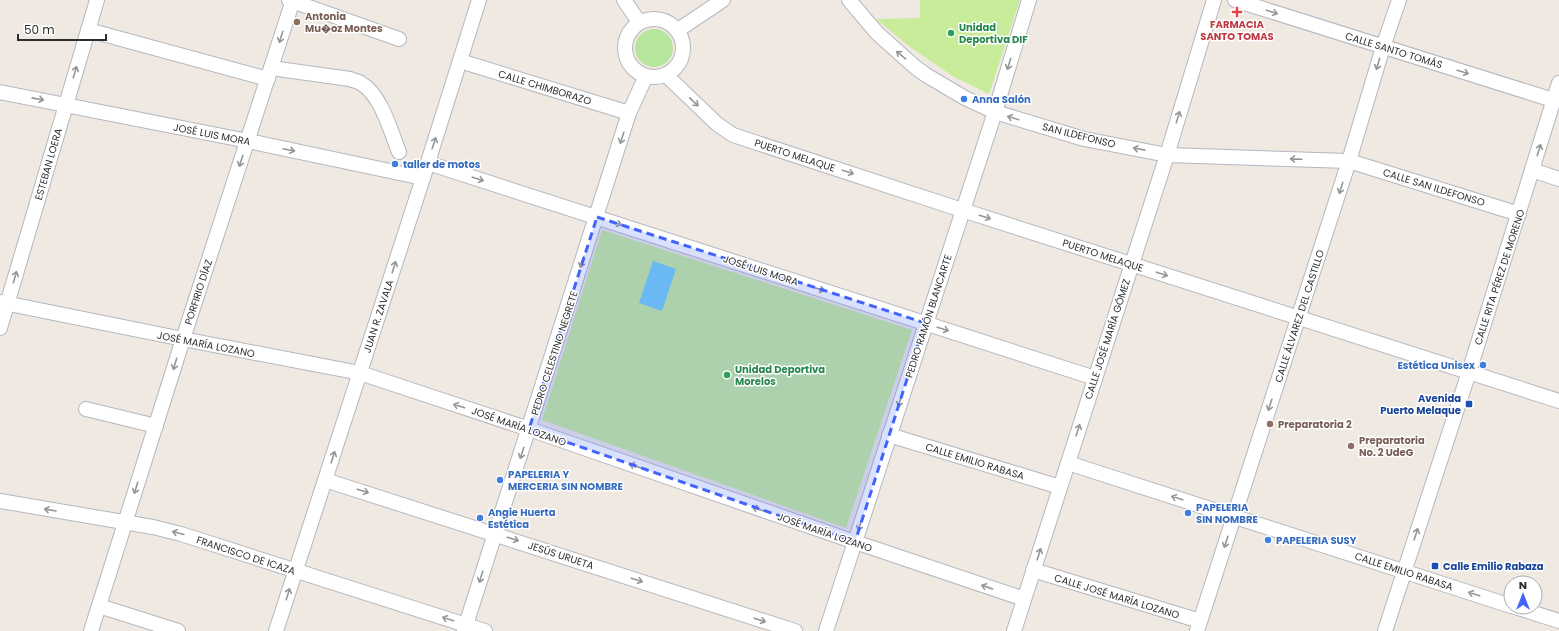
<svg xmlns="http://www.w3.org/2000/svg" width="1559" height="631" font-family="Poppins,sans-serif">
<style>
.green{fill:#b6e59e}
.pitch{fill:#c9ec9a}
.water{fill:#75cff0}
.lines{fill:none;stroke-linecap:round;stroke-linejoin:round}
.street-casing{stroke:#b4b7c1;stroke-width:16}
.street{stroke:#fff;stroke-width:14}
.oneway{stroke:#969696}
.marked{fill:#4264fb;fill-opacity:0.2;stroke:#4264fb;stroke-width:3;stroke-dasharray:8 5;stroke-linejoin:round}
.health-dot{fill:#e0444e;stroke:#fff;stroke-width:1.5}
.education-dot{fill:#8d6e63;stroke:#fff;stroke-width:1.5}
.leisure-dot{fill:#2e9e5b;stroke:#fff;stroke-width:1.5}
.shop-dot{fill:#3f7fe0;stroke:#fff;stroke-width:1.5}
.transit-dot{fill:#1a4fb4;stroke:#fff;stroke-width:1.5}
.labels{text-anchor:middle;stroke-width:3;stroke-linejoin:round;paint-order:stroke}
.education-label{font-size:10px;font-weight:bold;fill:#785e54;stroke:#fff;text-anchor:start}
.health-label{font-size:10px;font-weight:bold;fill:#be3a42;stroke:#fff}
.leisure-label{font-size:10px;font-weight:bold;fill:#27864d;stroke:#fff;text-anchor:start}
.street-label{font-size:10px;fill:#2e2e2e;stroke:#fff}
.shop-label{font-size:10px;font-weight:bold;fill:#366cbe;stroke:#fff;text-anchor:start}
.transit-label{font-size:10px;font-weight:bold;fill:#164399;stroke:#fff;text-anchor:end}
</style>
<rect width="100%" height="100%" fill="#efe9e1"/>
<circle class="green" cx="654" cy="48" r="19"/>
<g class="pitch">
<polygon points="920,0 1020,0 989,94 954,77 910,47 876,19 920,18"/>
<polygon points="602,230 912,330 846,528 542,420"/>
</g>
<polygon class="water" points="653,261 676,269 662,311 639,303"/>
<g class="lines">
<defs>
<g id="street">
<polyline points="289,0 399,39"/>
<polyline points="624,0 639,22"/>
<polyline points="849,0 877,33 915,67 926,75 965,98 995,112 1084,139 1167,155 1349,161 1519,214"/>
<polyline points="1235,0 1553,100"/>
<circle cx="654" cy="48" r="29"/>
<polyline points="88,30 268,79"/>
<polyline points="678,30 723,0"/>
<polyline points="460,61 629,113"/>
<path d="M271,68L350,79C354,81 359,81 362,84C381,95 391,132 399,152"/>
<polyline points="666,75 717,124 733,135 962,210 1559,401"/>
<polyline points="0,92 248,141 423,178"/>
<polyline points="428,163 1095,378"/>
<polyline points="1532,170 1559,179"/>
<polyline points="0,302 183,339 360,373 529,429 855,542 1024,599"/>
<polyline points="0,328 97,0"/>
<polyline points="86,409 156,426"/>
<polyline points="889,435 1060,487"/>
<polyline points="1068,463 1511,606"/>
<polyline points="325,480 795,631"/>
<polyline points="0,501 153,527 181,534 485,631"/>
<polyline points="1033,570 1200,621"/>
<polyline points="99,606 178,631"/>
<polyline points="1515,607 1559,621"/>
<polyline points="91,631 183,339 293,0"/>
<polyline points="276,631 423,178 479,0"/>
<polyline points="464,631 629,113 646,76"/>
<polyline points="826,631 995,112 1029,0"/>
<polyline points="1014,631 1167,155 1214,0"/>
<polyline points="1197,631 1349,161 1383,47 1399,0"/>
<polyline points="1385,631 1469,372 1559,83"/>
</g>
</defs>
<use href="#street" class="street-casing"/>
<use href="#street" class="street"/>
</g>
<defs><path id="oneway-shaft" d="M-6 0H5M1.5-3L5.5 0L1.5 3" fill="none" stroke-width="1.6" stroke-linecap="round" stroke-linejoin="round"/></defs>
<g class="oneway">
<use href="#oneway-shaft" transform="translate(1272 12) rotate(18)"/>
<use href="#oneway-shaft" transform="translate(281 37) rotate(108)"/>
<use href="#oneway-shaft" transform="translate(901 55) rotate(-140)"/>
<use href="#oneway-shaft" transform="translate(1009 64) rotate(107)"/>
<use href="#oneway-shaft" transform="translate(1378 64) rotate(106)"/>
<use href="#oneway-shaft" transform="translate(75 72) rotate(-73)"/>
<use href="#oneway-shaft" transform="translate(1463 72) rotate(17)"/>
<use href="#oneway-shaft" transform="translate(38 99) rotate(11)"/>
<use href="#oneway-shaft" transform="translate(694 102) rotate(44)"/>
<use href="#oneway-shaft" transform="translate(1178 117) rotate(-73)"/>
<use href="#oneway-shaft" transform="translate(1013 118) rotate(-163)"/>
<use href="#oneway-shaft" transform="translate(622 138) rotate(108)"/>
<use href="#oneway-shaft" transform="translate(434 143) rotate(-72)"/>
<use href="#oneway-shaft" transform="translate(1139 149) rotate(-169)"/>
<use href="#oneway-shaft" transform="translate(289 150) rotate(12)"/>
<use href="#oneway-shaft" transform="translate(1539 150) rotate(-73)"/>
<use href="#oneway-shaft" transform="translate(1296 159) rotate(-178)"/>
<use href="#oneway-shaft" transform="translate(241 161) rotate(108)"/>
<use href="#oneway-shaft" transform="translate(848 172) rotate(18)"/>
<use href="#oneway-shaft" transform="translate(478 179) rotate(18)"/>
<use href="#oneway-shaft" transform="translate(1341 188) rotate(108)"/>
<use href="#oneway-shaft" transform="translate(985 217) rotate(18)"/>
<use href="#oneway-shaft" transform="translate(616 223) rotate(18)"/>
<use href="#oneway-shaft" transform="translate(582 262) rotate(108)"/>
<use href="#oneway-shaft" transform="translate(394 267) rotate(-72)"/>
<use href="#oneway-shaft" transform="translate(1162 274) rotate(18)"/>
<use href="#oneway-shaft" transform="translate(15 277) rotate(-74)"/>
<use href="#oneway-shaft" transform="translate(819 289) rotate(18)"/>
<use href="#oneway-shaft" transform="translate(943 329) rotate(18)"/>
<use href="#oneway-shaft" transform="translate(175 364) rotate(107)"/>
<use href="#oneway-shaft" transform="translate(900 401) rotate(108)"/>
<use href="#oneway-shaft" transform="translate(1270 405) rotate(108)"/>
<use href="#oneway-shaft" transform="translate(459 406) rotate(-162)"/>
<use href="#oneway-shaft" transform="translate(1078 430) rotate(-72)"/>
<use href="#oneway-shaft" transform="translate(522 453) rotate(108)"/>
<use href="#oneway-shaft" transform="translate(333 457) rotate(-72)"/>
<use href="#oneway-shaft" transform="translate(635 466) rotate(-161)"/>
<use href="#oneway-shaft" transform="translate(136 488) rotate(107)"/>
<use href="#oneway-shaft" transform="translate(363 491) rotate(18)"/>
<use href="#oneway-shaft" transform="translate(1177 498) rotate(-162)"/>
<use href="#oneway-shaft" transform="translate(758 509) rotate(-161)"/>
<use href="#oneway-shaft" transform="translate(50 510) rotate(-170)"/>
<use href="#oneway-shaft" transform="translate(860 525) rotate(108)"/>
<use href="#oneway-shaft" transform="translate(178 533) rotate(-165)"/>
<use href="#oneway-shaft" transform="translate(1416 534) rotate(-72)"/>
<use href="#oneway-shaft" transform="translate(513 539) rotate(18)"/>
<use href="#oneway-shaft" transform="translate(1226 542) rotate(108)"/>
<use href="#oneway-shaft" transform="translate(1039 554) rotate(-72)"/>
<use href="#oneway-shaft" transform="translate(481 577) rotate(107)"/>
<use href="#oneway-shaft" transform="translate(637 580) rotate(18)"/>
<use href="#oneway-shaft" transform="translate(987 587) rotate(-161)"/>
<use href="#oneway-shaft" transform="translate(288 594) rotate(-73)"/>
<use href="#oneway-shaft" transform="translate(1474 594) rotate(-162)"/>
<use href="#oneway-shaft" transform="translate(448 619) rotate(-162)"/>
<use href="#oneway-shaft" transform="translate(760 620) rotate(18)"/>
</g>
<path class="marked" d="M597,217L925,323L855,542L529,429Z"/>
<path class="health-dot" d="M1235 6h4v4h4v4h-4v4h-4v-4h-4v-4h4z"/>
<g class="education-dot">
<circle cx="297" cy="22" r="4"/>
<circle cx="1270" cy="424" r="4"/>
<circle cx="1351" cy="446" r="4"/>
</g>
<g class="leisure-dot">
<circle cx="951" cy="33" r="4"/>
<circle cx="727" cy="375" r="4"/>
</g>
<g class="shop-dot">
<circle cx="964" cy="99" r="4"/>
<circle cx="395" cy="164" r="4"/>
<circle cx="1483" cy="365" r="4"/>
<circle cx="500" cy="480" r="4"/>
<circle cx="1188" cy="513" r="4"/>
<circle cx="480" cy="518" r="4"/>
<circle cx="1268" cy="540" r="4"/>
</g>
<g class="transit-dot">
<rect x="1465" y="400" width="8" height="8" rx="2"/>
<rect x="1431" y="562" width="8" height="8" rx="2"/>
</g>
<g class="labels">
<g class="education-label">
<text x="305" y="20">Antonia<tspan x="305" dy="12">Mu�oz Montes</tspan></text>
<text x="1278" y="428">Preparatoria 2</text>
<text x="1359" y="444">Preparatoria<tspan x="1359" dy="12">No. 2 UdeG</tspan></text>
</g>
<g class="health-label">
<text x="1237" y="28">FARMACIA<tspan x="1237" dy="12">SANTO TOMAS</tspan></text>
</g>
<g class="leisure-label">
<text x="959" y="31">Unidad<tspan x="959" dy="12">Deportiva DIF</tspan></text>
<text x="735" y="373">Unidad Deportiva<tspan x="735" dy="12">Morelos</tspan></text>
</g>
<g class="street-label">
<text transform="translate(1394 50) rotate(17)" y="4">CALLE SANTO TOMÁS</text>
<text transform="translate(545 87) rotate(17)" y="4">CALLE CHIMBORAZO</text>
<text transform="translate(212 134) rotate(11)" y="4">JOSÉ LUIS MORA</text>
<text transform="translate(1079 135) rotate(14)" y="4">SAN ILDEFONSO</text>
<text transform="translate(795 155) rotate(18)" y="4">PUERTO MELAQUE</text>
<text transform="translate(48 164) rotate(-74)" y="4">ESTEBAN LOERA</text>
<text transform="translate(1434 187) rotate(17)" y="4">CALLE SAN ILDEFONSO</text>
<text transform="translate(1103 255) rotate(18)" y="4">PUERTO MELAQUE</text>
<text transform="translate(761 270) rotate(18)" y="4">JOSÉ LUIS MORA</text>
<text transform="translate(1499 277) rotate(-72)" y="4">CALLE RITA PÉREZ DE MORENO</text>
<text transform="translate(198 292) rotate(-72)" y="4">PORFIRIO DÍAZ</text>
<text transform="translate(378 316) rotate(-72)" y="4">JUAN R. ZAVALA</text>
<text transform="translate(928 316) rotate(-72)" y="4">PEDRO RAMÓN BLANCARTE</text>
<text transform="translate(1299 316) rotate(-72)" y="4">CALLE ÁLVAREZ DEL CASTILLO</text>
<text transform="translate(1107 339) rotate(-72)" y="4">CALLE JOSÉ MARÍA GÓMEZ</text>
<text transform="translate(206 344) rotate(11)" y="4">JOSÉ MARÍA LOZANO</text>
<text transform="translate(554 353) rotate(-72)" y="4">PEDRO CELESTINO NEGRETE</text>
<text transform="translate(519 426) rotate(19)" y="4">JOSÉ MARÍA LOZANO</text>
<text transform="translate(975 461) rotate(17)" y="4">CALLE EMILIO RABASA</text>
<text transform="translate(825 532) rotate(19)" y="4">JOSÉ MARÍA LOZANO</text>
<text transform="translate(246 555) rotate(18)" y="4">FRANCISCO DE ICAZA</text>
<text transform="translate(561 555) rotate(18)" y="4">JESÚS URUETA</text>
<text transform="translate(1404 571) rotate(18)" y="4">CALLE EMILIO RABASA</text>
<text transform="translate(1117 596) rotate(17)" y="4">CALLE JOSÉ MARÍA LOZANO</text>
</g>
<g class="shop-label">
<text x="972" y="103">Anna Salón</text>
<text x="403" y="168">taller de motos</text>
<text x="1475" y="369" text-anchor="end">Estética Unisex</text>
<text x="508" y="478">PAPELERIA Y<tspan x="508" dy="12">MERCERIA SIN NOMBRE</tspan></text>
<text x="1196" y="511">PAPELERIA<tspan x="1196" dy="12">SIN NOMBRE</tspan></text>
<text x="488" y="516">Angie Huerta<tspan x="488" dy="12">Estética</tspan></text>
<text x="1276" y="544">PAPELERIA SUSY</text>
</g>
<g class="transit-label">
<text x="1461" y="402">Avenida<tspan x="1461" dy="12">Puerto Melaque</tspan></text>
<text x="1443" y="570" text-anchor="start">Calle Emilio Rabaza</text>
</g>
</g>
<g transform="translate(1523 595)"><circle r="19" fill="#ffffff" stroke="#ababab"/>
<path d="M0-3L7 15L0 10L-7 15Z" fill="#4264fb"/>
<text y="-6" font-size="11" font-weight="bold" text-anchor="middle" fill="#2e2e2e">N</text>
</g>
<path d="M18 34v6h88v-6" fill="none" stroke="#2e2e2e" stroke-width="2"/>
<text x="24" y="34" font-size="12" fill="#2e2e2e" stroke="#ffffff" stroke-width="3" paint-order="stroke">50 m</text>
</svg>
